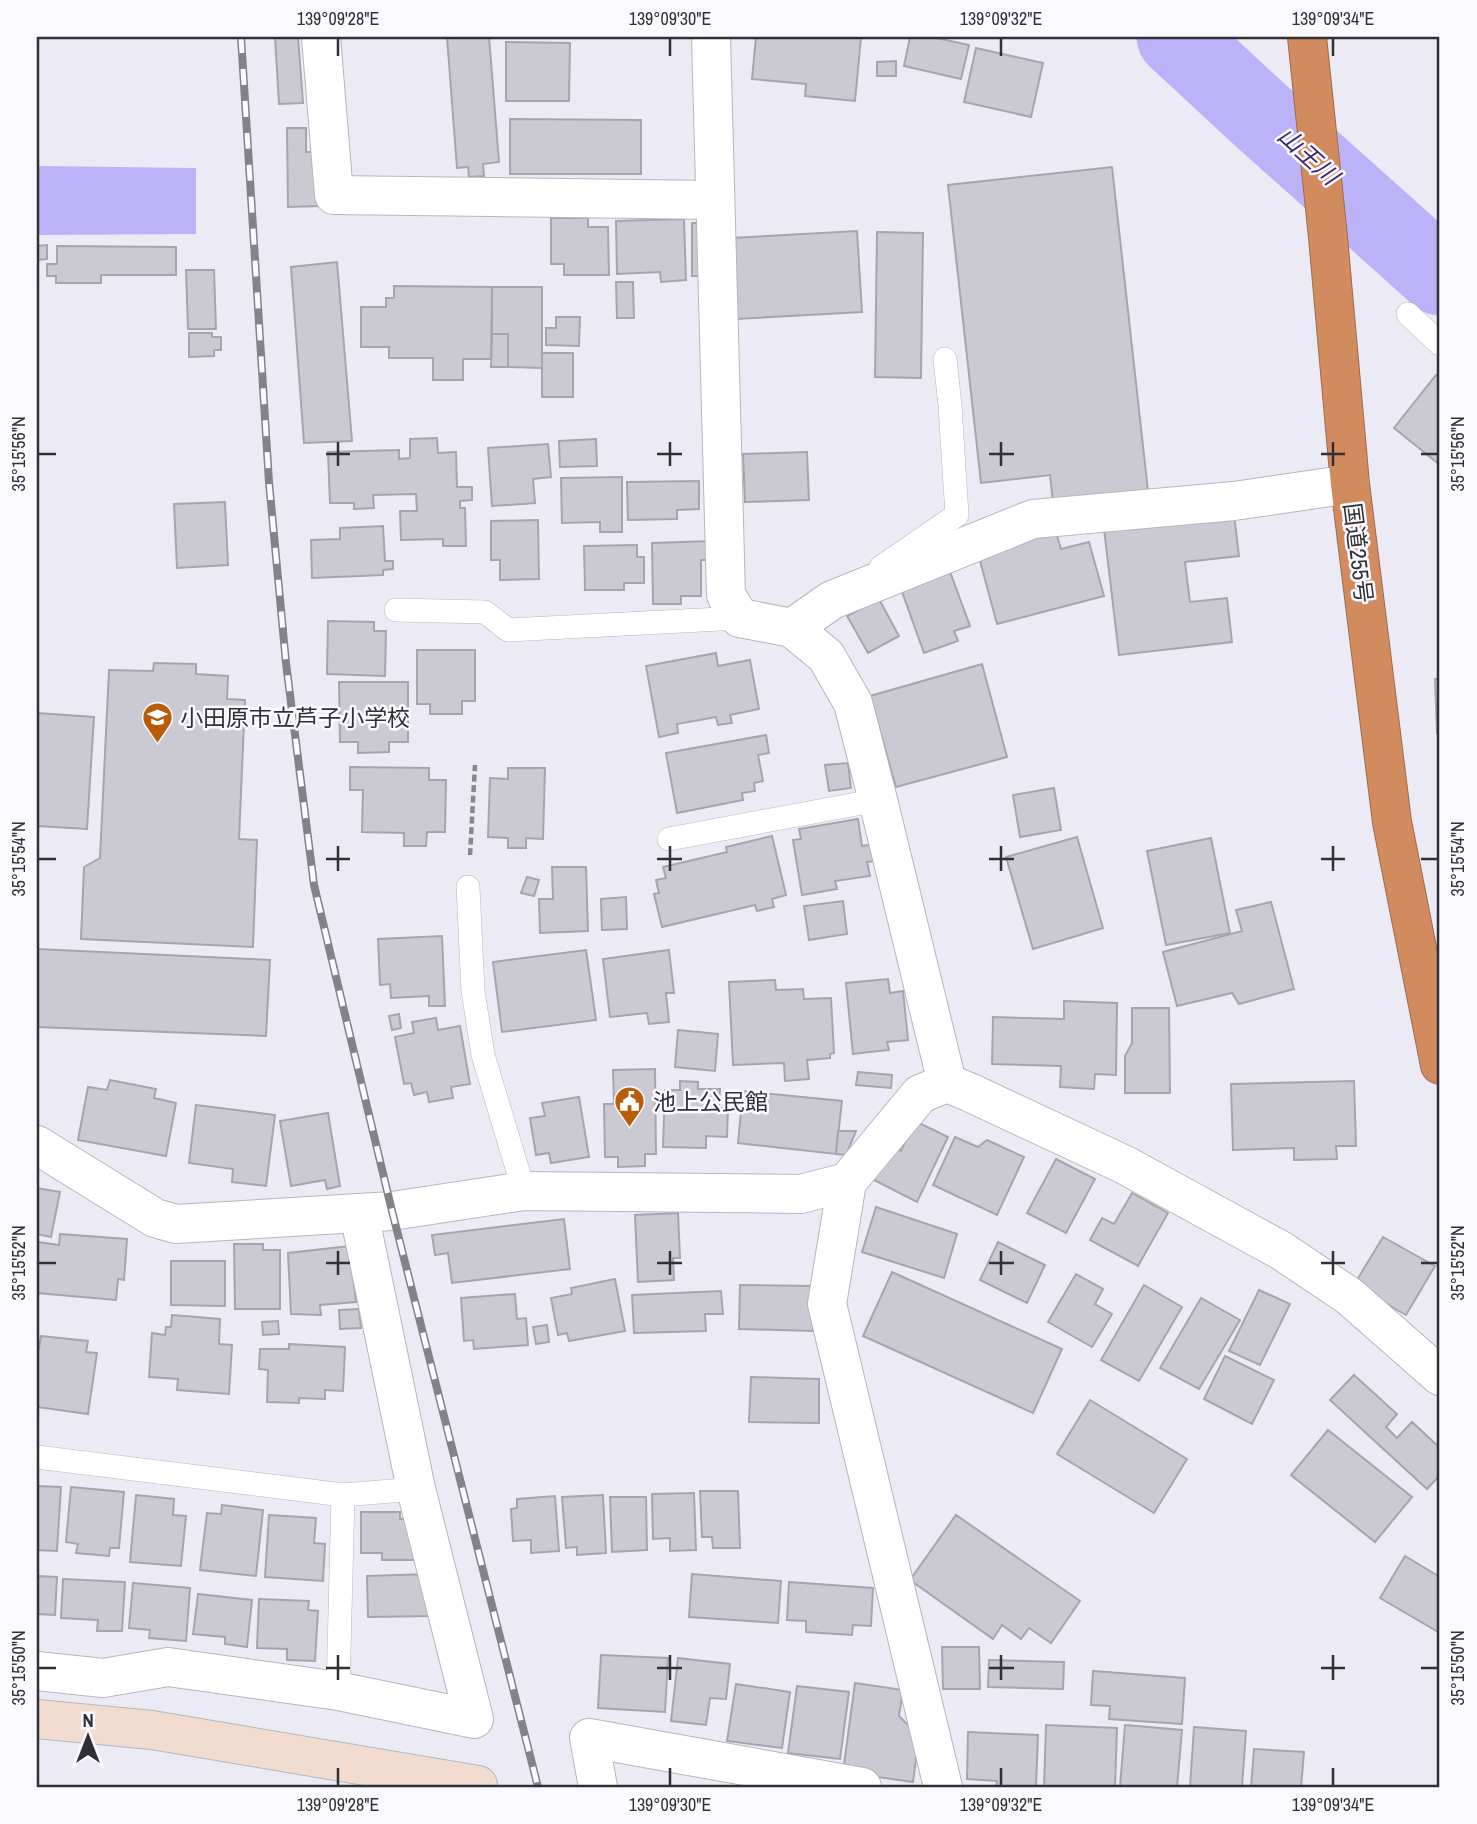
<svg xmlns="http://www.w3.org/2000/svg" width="1477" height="1824" font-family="'Archivo Narrow','Noto Sans JP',sans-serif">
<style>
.water{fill:#bcb2f7}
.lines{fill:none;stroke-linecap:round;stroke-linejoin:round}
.river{stroke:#bcb2f7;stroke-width:79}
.building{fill:#cbcad3;stroke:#a6a5ad;stroke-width:2}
.lane-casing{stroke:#b6b6be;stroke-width:24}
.street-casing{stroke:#b6b6be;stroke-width:40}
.secondary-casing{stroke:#b6b6be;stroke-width:40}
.highway-casing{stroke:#9a6c50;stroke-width:40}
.path{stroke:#86868d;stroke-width:4.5;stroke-dasharray:7 3.5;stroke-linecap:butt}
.lane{stroke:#fff;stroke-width:23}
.street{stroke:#fff;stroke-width:38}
.secondary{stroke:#f2dccf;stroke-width:38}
.highway{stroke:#d28b5e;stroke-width:38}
.rail-casing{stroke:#838289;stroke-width:8}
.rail{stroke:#faf9ff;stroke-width:5;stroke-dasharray:16;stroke-linecap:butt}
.ticks{fill:none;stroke:#313135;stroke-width:2.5}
.labels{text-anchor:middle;stroke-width:5;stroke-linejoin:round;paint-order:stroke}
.street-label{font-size:23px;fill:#313135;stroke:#faf9ff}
.poi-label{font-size:23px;fill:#313135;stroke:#faf9ff;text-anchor:start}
.water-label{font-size:24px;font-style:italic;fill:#3a2573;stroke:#faf9ff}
.neatline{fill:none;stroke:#313135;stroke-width:2.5}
.ticks-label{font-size:18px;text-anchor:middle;fill:#313135}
</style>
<rect width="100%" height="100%" fill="#ecebf5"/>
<polygon class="water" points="37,166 196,168 196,234 37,235"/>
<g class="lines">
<polyline class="river" points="1176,37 1259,114 1440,276"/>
</g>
<g class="building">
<polygon points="275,37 298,37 303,103 279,104"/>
<polygon points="447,37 489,37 499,162 483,164 484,176 469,177 468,167 457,168"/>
<polygon points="756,37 861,37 855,101 805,96 806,84 752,79"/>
<polygon points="910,37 932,37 969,45 961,79 904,66"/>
<polygon points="506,42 570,43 569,101 506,101"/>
<polygon points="976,48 1043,63 1031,117 964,102"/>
<polygon points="896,61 896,76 877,76 877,62"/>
<polygon points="510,119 641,120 641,174 510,174"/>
<polygon points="287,128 306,128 306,152 318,152 319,206 288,207"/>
<polygon points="1112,167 1148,491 1053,502 1050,475 981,483 948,185"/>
<polygon points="551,218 588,218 588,227 608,227 609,275 564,275 564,264 551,264"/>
<polygon points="684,219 686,280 661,282 660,272 617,274 616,221"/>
<rect x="692" y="223" width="9" height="53"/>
<polygon points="857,231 862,312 736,319 731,238"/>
<polygon points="877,232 923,233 921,378 875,377"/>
<polygon points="47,245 47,259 37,260 37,246"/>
<polygon points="57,246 176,247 176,275 101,275 101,283 56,283 56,276 47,276 47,264 57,264"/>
<polygon points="337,262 352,441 304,443 291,267"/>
<polygon points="186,270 214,270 216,329 188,329"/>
<polygon points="616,282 633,282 634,318 617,318"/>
<polygon points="394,286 492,287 491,359 463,359 463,380 433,380 433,358 389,358 389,347 361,347 361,307 386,307 386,298 394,298"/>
<polygon points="492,287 542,287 542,368 508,367 508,334 492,334"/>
<polygon points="556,317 580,317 579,346 546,345 546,328 556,328"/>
<polygon points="189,333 212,333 212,337 221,337 221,350 214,350 214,356 189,357"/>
<polygon points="492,334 508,334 508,367 491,367"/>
<rect x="542" y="353" width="31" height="44"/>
<polygon points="1436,375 1440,378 1440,465 1394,428"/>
<polygon points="437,438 438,453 456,452 457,487 472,487 472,500 460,501 460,508 465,508 466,546 443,546 443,539 401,540 400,511 417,511 416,494 373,495 374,508 354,509 354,503 330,503 328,452 399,450 399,459 410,458 410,439"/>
<polygon points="596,439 597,466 560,467 559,441"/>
<polygon points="548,444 551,477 533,479 535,503 492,506 488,448"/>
<polygon points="807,452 809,500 745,502 743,454"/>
<polygon points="622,477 622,532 600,532 600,522 562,523 561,478"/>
<polygon points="699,481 699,509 677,510 677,519 628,520 627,482"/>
<polygon points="225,502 228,565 177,568 174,504"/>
<polygon points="1234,514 1239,556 1185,562 1190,602 1227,598 1232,642 1119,655 1104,529"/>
<polygon points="538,520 539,579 500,580 500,560 491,560 491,521"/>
<polygon points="383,526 385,561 393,561 393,569 383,570 383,575 312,578 311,540 340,539 340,528"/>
<polygon points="1055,529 1061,549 1089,542 1104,596 997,624 979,557"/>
<polygon points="711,541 711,560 701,560 701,596 681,596 681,604 653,604 652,543"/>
<polygon points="637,545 637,557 644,557 644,583 624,583 624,590 585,590 584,546"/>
<polygon points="949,569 970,626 954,631 958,641 924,653 900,586"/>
<polygon points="879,599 899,636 868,653 847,616"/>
<polygon points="328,621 374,622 374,631 386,631 385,676 327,674"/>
<polygon points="417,650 475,650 475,701 462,701 462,714 430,714 430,704 417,704"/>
<polygon points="716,653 718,666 750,660 759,709 730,715 732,723 718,725 716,717 677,724 678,733 659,737 646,666"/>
<polygon points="154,663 196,664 196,674 228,676 227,699 245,700 239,839 257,840 253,947 81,939 84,867 100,858 109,670 153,671"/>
<polygon points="982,664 1007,757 896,787 870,696"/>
<polygon points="1435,679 1440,679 1440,733 1437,733"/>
<polygon points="339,682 408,682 408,742 389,742 389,752 358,753 358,742 340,742"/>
<polygon points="37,713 94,717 87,829 37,826"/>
<polygon points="766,735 769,753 758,755 763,781 754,783 755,791 742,793 743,800 677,813 666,753"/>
<polygon points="848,763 851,788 829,791 825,765"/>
<polygon points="350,767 429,768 429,780 446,780 445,832 427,832 426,846 404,846 404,833 362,832 363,790 350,790"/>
<polygon points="508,768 545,768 543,839 526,838 526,848 508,848 508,838 488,837 490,778 508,779"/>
<polygon points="1054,788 1061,830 1020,837 1013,795"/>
<polygon points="858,819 862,846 874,844 877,861 867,862 870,876 835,881 837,889 802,895 793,840 801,839 799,829"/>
<polygon points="772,836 786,895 772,899 774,907 757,911 755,905 662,927 654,894 659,893 656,880 666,878 663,867 727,852 726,847"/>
<polygon points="1077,837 1103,928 1033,949 1006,857"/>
<polygon points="1211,838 1230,933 1166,945 1147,851"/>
<polygon points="552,867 586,867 588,931 540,933 539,899 553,899"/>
<polygon points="527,877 539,880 534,896 521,893"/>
<polygon points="626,897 627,929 602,930 601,899"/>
<polygon points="843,901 847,934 809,940 804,906"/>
<polygon points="1271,902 1294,989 1239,1004 1232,993 1177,1006 1163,952 1242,931 1236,910"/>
<polygon points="442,936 445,1006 429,1006 429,996 391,998 390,984 380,985 378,939"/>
<polygon points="37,949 270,960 266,1036 37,1027"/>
<polygon points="586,950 596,1020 502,1032 493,962"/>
<polygon points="669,950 674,993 666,993 669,1022 649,1024 647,1013 610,1017 603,959"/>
<polygon points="888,979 890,993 903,991 908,1040 887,1042 889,1050 853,1054 846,983"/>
<polygon points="775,980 776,990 803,989 804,999 831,998 834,1053 830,1054 830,1058 807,1060 809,1079 785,1081 784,1063 733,1065 729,982"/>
<polygon points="1064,1001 1117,1003 1116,1075 1095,1074 1094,1089 1060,1087 1061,1066 992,1064 993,1017 1064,1019"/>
<polygon points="1132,1008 1169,1008 1170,1093 1125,1093 1125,1056 1132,1043"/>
<polygon points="399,1014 401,1028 392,1030 389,1016"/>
<polygon points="436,1018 438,1030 460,1026 470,1084 451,1087 453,1098 429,1102 427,1092 414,1095 411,1083 404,1084 395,1037 414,1033 412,1022"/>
<polygon points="678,1030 718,1034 715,1071 675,1067"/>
<polygon points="655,1069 656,1154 645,1154 645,1166 618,1167 618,1157 605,1157 604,1104 614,1104 613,1070"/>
<polygon points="858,1072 892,1075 891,1088 856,1085"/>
<polygon points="110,1080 156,1089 154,1098 176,1103 166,1156 78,1140 88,1087 107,1090"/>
<polygon points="680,1081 698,1082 698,1089 720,1089 719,1108 728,1108 727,1137 706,1136 706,1148 663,1147 665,1090 680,1090"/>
<polygon points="1354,1081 1356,1146 1336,1146 1337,1159 1294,1160 1294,1148 1233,1150 1231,1084"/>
<polygon points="743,1091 842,1101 836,1154 738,1143"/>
<polygon points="579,1097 589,1157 551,1163 549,1153 536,1155 530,1118 545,1116 542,1103"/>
<polygon points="196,1105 275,1115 266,1186 232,1182 233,1169 189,1163"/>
<polygon points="328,1113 340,1186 327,1189 325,1180 291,1186 280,1121"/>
<polygon points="915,1121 948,1137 917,1202 874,1180 890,1146 901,1151"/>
<polygon points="838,1131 856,1131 846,1155 836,1154"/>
<polygon points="955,1137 978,1147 987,1140 1024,1157 997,1215 933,1185"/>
<polygon points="1056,1159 1095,1179 1066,1233 1027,1213"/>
<polygon points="37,1188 60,1192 51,1237 37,1234"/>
<polygon points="1132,1193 1168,1213 1138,1266 1090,1240 1102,1218 1114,1224"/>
<polygon points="876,1207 957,1234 944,1278 862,1252"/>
<polygon points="678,1213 680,1258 673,1258 674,1280 638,1282 635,1215"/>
<polygon points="564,1219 570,1269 452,1283 448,1253 435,1255 432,1235"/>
<polygon points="60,1234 127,1239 124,1280 118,1279 116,1300 37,1293 38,1242 59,1245"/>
<polygon points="1383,1237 1435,1266 1406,1315 1354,1285"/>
<polygon points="998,1242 1045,1265 1027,1303 980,1280"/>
<polygon points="234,1244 263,1244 263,1250 280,1250 280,1309 235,1309"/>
<polygon points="349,1246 356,1302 320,1305 321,1315 291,1314 288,1253"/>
<polygon points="171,1261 225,1261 225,1306 171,1305"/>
<polygon points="892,1272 1062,1349 1033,1413 863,1336"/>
<polygon points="1076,1274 1103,1289 1095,1304 1112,1314 1092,1347 1048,1322"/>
<polygon points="615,1279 625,1331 569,1341 567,1333 558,1335 551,1298 572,1294 571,1288"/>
<polygon points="740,1285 813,1286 813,1331 739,1329"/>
<polygon points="1144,1285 1182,1307 1139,1381 1101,1360"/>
<polygon points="1259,1290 1290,1304 1260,1365 1229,1351"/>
<polygon points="721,1291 723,1314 705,1314 706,1331 634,1333 632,1295"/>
<polygon points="515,1294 517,1319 526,1318 528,1345 474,1349 473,1340 464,1341 461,1298"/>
<polygon points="1201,1298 1240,1320 1199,1389 1160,1368"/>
<polygon points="359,1309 361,1328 340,1329 339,1310"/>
<polygon points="172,1315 220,1319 219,1344 232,1345 229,1394 177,1390 178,1379 149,1377 152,1333 165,1335 166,1327 171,1327"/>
<polygon points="278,1321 279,1334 263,1335 262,1322"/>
<polygon points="547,1325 549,1342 536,1344 533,1327"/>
<polygon points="41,1336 88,1341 86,1352 97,1353 88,1414 37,1407 37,1348 39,1349"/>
<polygon points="289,1344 345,1347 343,1391 325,1390 325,1399 299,1398 299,1403 267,1402 268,1370 259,1369 260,1349 289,1349"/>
<polygon points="1225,1356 1274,1380 1252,1424 1204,1399"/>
<polygon points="1354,1375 1397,1414 1386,1427 1397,1438 1412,1422 1440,1448 1440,1475 1427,1489 1330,1400"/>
<polygon points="751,1377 819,1379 819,1423 749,1422"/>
<polygon points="1090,1400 1187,1459 1154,1513 1057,1454"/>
<polygon points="1328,1430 1412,1497 1375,1542 1291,1475"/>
<polygon points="37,1486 61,1487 57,1551 37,1550"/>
<polygon points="71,1487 124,1492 119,1548 110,1548 109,1556 76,1553 78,1544 66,1542"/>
<polygon points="700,1491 738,1491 740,1548 713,1548 712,1537 702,1537"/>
<polygon points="694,1493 696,1550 670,1551 670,1538 653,1539 652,1494"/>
<polygon points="136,1495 174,1499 173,1515 186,1516 181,1566 130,1562"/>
<polygon points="603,1495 606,1553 577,1555 577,1547 566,1548 562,1497"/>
<polygon points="555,1496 559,1551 531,1553 531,1540 513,1541 511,1509 517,1508 517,1499"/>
<polygon points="610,1497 646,1497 647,1550 612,1552"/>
<polygon points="222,1505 263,1510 256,1576 200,1570 207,1513 221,1514"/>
<polygon points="361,1512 400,1512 400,1519 419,1519 419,1560 382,1560 382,1553 361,1553"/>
<polygon points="269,1515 316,1518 314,1543 325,1544 323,1581 265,1577"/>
<polygon points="956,1515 1080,1601 1051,1643 1029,1628 1021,1639 1002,1625 993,1639 910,1580"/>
<polygon points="1405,1556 1440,1577 1440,1633 1380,1598"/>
<polygon points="431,1574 432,1616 368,1617 367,1576"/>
<polygon points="692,1574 781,1581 778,1623 689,1617"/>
<polygon points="37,1576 57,1577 55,1615 37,1614"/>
<polygon points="63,1579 125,1582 122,1631 97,1631 98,1620 61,1618"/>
<polygon points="789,1582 873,1588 871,1626 853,1625 852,1635 806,1632 806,1621 787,1620"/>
<polygon points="133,1583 190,1588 186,1641 149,1638 150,1630 129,1628"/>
<polygon points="198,1594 252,1600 247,1647 225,1644 225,1637 193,1634"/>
<polygon points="259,1599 309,1601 308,1610 318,1611 315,1661 287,1660 287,1649 257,1648"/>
<polygon points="942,1647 979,1647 980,1689 943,1689"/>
<polygon points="601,1655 668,1658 665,1712 598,1708"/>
<polygon points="678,1658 730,1664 726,1699 710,1698 706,1725 671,1721"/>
<polygon points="989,1660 1064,1662 1063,1689 988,1687"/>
<polygon points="1093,1671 1185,1678 1182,1724 1109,1719 1110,1706 1091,1705"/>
<polygon points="855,1683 903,1690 899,1716 919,1736 913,1782 843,1772"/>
<polygon points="736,1684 790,1692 782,1748 727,1741"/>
<polygon points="797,1686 849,1692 840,1759 788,1753"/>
<polygon points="1046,1725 1117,1728 1115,1787 1044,1787"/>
<polygon points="1125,1725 1182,1730 1177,1787 1120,1787"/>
<polygon points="1194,1727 1246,1731 1242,1787 1190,1787"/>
<polygon points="968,1732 1038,1735 1036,1787 996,1787 997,1781 967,1779"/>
<polygon points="1254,1749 1304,1752 1301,1787 1251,1787"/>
</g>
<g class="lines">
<defs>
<g id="lane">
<polyline points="1408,314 1440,344"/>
<polyline points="881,567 957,515 950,406 945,359"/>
<polyline points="396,610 485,612 508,630 740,618"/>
<polyline points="669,839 878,800"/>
<polyline points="468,887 473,991 483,1055 524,1191"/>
<polyline points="37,1457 343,1495 416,1489"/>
<polyline points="338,1691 343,1495"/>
</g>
<g id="street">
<polyline points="321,37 334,195 715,200"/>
<polyline points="711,37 726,595 740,618 792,628 826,656 853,703 878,800 947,1083"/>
<polyline points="792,628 832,600 1033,519 1234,501 1350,484"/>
<polyline points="37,1145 155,1218 176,1224 392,1211 524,1191 801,1194 847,1182 920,1094 947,1083 969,1092 1125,1165 1282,1251 1349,1296 1440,1376"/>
<polyline points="847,1182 827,1304 943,1787"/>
<polyline points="37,1671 103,1678 168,1667 338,1691 474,1719 416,1489 359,1213"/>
<polyline points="598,1787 589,1738 862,1787"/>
</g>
<polyline id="secondary" points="37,1719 152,1730 478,1785"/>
<polyline id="highway" points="1307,37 1328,237 1350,484 1392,822 1440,1065"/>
</defs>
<use href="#lane" class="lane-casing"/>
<use href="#street" class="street-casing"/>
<use href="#secondary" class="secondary-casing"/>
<use href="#highway" class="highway-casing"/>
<polyline class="path" points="470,855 475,765"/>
<use href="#lane" class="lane"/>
<use href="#street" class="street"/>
<use href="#secondary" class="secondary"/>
<use href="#highway" class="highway"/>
<defs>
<polyline id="rail" points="241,37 269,482 286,663 314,885 392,1211 538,1787"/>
</defs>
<use href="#rail" class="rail-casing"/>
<use href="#rail" class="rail"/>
</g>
<path class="ticks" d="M338,38V56M670,38V56M1001,38V56M1333,38V56M338,442V466M670,442V466M1001,442V466M1333,442V466M38,454H56M326,454H350M657,454H682M989,454H1014M1321,454H1345M1421,454H1438M338,846V871M670,846V871M1001,846V871M1333,846V871M38,859H56M326,859H350M657,859H682M989,859H1014M1321,859H1345M1421,859H1438M338,1251V1275M670,1251V1275M1001,1251V1275M1333,1251V1275M38,1263H56M326,1263H350M657,1263H682M989,1263H1014M1321,1263H1345M1421,1263H1438M338,1655V1680M670,1655V1680M1001,1655V1680M1333,1655V1680M38,1668H56M326,1668H350M657,1668H682M989,1668H1014M1321,1668H1345M1421,1668H1438M338,1768V1786M670,1768V1786M1001,1768V1786M1333,1768V1786"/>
<defs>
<symbol id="school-pin" viewBox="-11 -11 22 30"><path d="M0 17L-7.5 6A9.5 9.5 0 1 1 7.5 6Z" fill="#b95c08" stroke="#faf9ff"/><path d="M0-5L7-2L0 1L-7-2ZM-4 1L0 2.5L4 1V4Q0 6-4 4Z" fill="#fff"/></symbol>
<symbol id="civic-pin" viewBox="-11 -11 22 30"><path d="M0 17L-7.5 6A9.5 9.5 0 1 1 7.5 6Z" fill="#b95c08" stroke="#faf9ff"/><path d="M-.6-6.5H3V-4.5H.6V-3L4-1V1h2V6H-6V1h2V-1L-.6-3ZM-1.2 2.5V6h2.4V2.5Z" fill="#fff"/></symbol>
</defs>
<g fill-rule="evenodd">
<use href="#school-pin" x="140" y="700" width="35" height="47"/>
<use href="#civic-pin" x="612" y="1084" width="35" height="47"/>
</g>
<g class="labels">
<g class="street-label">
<text transform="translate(1358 553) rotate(83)" y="8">国道255号</text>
</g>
<g class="poi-label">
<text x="180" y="726">小田原市立芦子小学校</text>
<text x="653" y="1110">池上公民館</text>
</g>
<g class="water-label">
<text transform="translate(1308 156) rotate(42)" y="8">山王川</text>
</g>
</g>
<rect width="1477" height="1824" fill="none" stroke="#faf9ff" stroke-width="77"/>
<g transform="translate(88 1737)" stroke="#faf9ff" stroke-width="5" paint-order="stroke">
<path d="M0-5L12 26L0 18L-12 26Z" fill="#313135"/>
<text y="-10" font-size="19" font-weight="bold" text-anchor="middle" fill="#313135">N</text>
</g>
<rect x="38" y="38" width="1400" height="1748" class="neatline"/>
<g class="ticks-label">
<text x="338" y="25">139°09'28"E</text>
<text x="670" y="25">139°09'30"E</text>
<text x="1001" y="25">139°09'32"E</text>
<text x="1333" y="25">139°09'34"E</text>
<text transform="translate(19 454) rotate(-90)" y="6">35°15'56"N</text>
<text transform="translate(1458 454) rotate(-90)" y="6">35°15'56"N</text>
<text transform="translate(19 859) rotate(-90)" y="6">35°15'54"N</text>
<text transform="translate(1458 859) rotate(-90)" y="6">35°15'54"N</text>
<text transform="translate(19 1263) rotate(-90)" y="6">35°15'52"N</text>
<text transform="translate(1458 1263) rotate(-90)" y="6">35°15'52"N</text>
<text transform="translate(19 1668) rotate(-90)" y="6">35°15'50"N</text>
<text transform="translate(1458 1668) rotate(-90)" y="6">35°15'50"N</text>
<text x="338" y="1811">139°09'28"E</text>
<text x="670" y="1811">139°09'30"E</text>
<text x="1001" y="1811">139°09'32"E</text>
<text x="1333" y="1811">139°09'34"E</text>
</g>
</svg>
